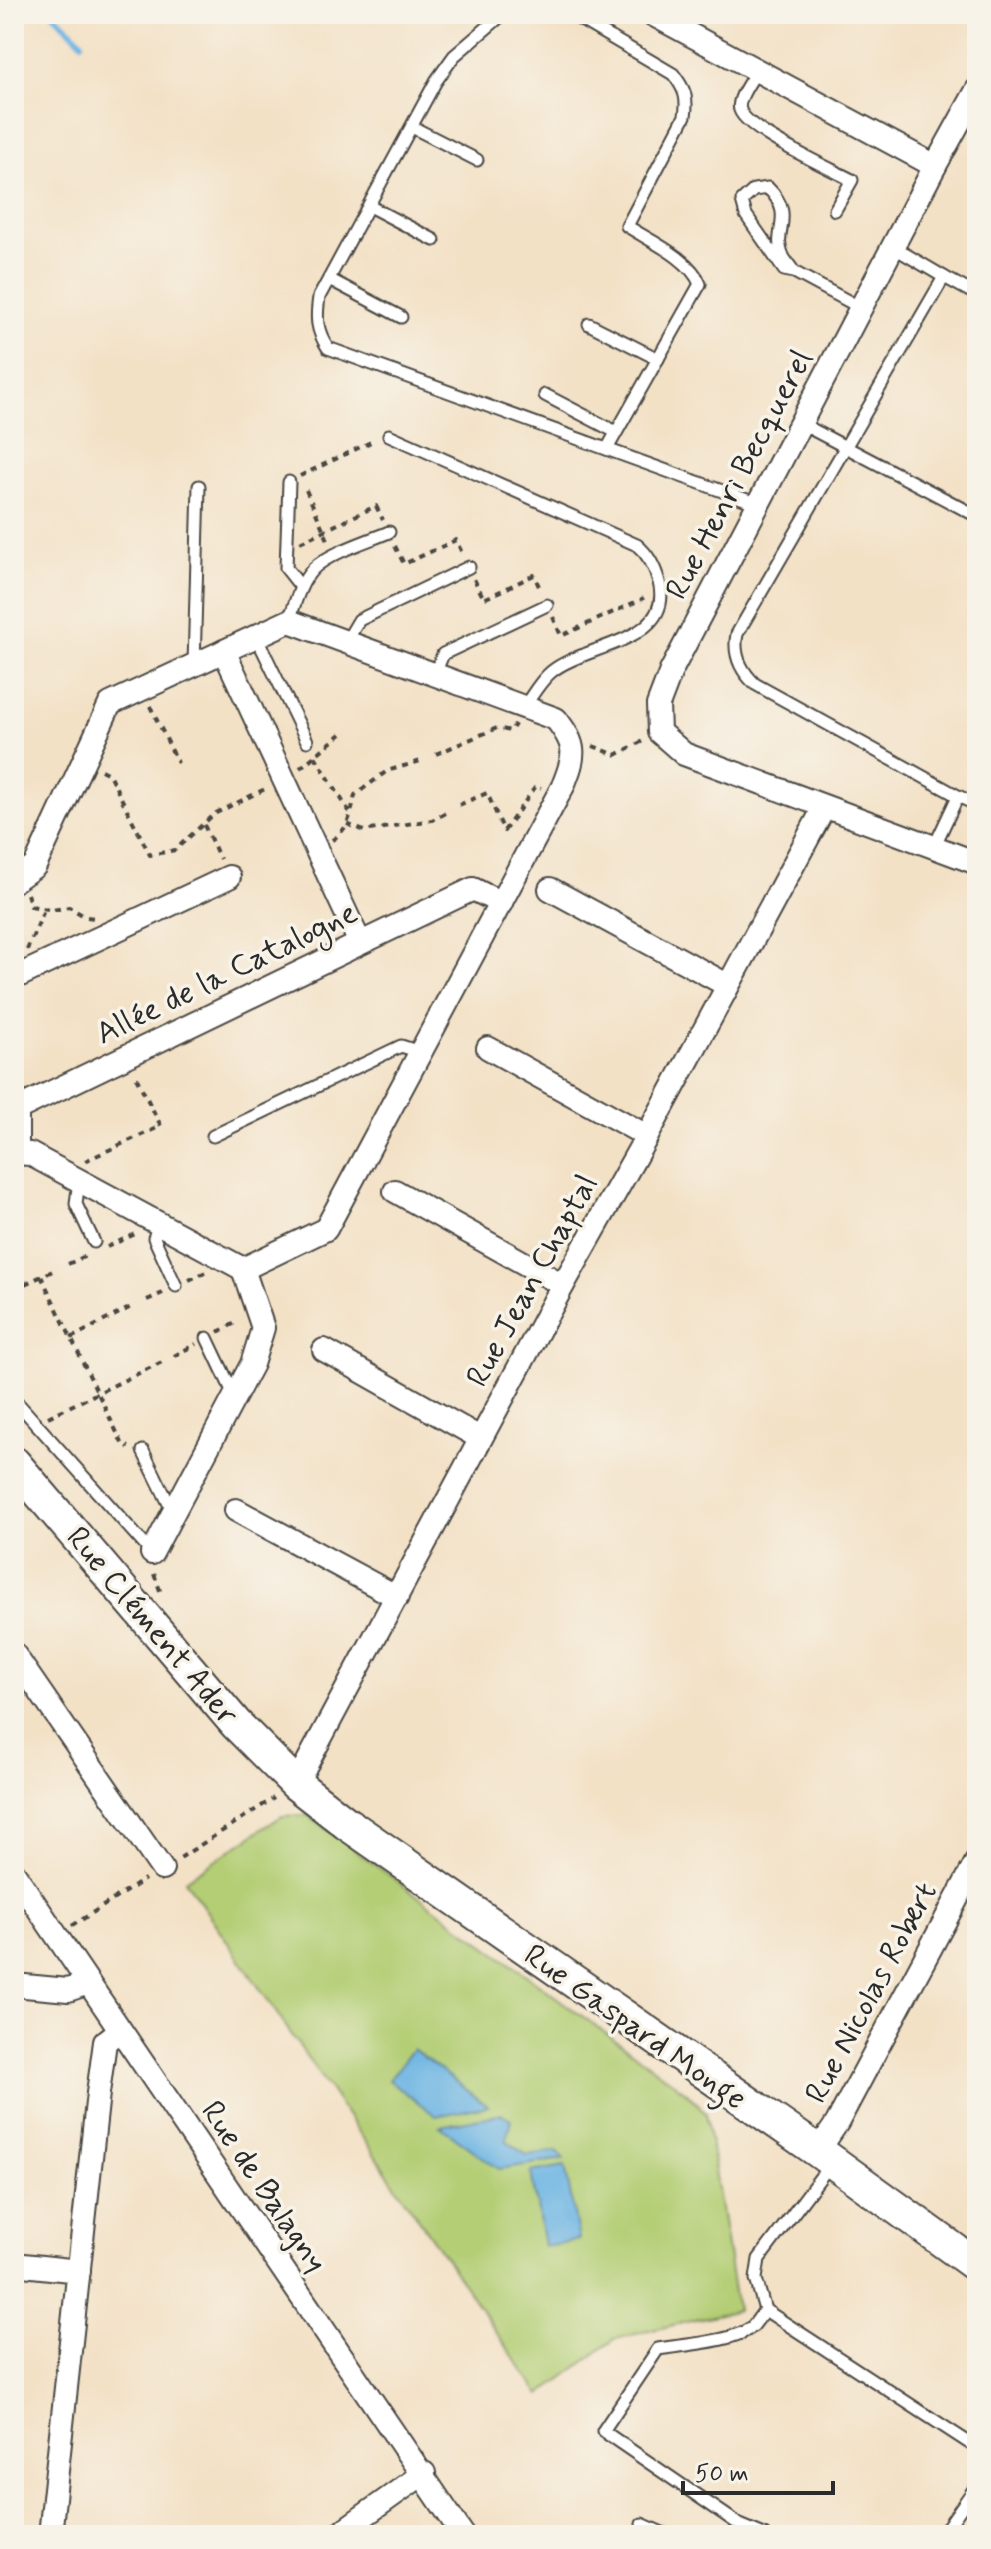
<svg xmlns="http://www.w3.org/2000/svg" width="991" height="2549" font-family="Mynerve,sans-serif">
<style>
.green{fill:#b3ce74;stroke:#6f7c50;stroke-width:2}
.water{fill:#6ab4e3;stroke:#4a7087;stroke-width:2}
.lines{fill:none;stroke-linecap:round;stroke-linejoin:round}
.stream{stroke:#6ab4e3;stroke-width:6}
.lane-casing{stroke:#494642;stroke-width:15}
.street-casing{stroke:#494642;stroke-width:26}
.secondary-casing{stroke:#494642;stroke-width:36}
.path{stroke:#494642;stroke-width:4;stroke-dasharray:6 6;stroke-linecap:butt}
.lane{stroke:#fff;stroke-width:11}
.street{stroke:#fff;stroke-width:22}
.secondary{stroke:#fff;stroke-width:32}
.labels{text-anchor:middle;stroke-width:7;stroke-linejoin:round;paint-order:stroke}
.street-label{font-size:32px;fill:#2b2b2b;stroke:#f7f3e8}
</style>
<rect width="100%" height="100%" fill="#f7f3e8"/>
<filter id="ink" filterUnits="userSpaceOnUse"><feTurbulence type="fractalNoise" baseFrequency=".0125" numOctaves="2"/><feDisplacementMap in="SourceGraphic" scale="16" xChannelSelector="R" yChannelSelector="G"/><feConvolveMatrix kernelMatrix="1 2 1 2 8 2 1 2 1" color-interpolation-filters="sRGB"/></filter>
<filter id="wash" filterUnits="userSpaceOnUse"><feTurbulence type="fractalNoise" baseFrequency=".006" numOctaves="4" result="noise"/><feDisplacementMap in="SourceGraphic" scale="32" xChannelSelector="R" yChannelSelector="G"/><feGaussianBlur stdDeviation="1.8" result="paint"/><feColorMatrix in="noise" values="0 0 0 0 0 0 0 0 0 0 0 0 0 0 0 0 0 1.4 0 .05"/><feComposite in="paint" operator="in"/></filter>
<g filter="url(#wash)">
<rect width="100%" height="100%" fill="#f3e1c6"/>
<polygon class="green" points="307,1815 686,2092 706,2113 737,2310 615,2339 540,2395 185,1880 282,1816"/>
<g class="water">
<polygon points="413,2049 488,2106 436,2116 389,2080"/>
<polygon points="502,2114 511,2119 506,2140 527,2155 557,2151 564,2159 499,2169 440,2126"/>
<polygon points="565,2166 579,2240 544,2246 531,2172"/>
</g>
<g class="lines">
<polyline class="stream" points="54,14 82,42"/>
</g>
</g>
<g filter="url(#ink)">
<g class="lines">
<defs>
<g id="lane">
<path d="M503,14L454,56L436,81L319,297C316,318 316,330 328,348L758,504"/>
<path d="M571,14L673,74C685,89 688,98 685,116L627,226C650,241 690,258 700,284L607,449"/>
<path d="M757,70C752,80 736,99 740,110C747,131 829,168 852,180L835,210"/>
<polyline points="412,127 477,160"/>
<polyline points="369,206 434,240"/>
<path d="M893,247L944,277L737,634C733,654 740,670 755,684L958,796"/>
<path d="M794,272C791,267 786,262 783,256C771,232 797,216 768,188L754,190L742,201L746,215L784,270L794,272L861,308"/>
<polyline points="944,277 977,295"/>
<polyline points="329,279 401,317"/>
<polyline points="589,324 658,359"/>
<polyline points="545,395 616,432"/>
<polyline points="800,423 977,516"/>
<path d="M389,435L637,545C649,555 655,567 659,582C675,643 584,644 551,672C540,681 532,696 524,707"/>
<polyline points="289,482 286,568 301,587"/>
<path d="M289,621C295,603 300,583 313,569C329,553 368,541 389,532"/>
<polyline points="256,636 307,741"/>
<polyline points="346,642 359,620 469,567"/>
<polyline points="194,665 199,486"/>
<polyline points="435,674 443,654 547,605"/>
<polyline points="934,847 958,796 977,805"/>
<polyline points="213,1136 401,1046 420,1052"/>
<polyline points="79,1180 76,1204 94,1242"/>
<polyline points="159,1223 154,1238 176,1286"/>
<polyline points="207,1338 235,1397"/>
<polyline points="14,1399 152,1553"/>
<polyline points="143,1451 173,1512"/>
<polyline points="832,2162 759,2259 756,2279 765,2310 977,2448"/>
<polyline points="642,2524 667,2535"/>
<path d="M764,2535L740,2525L603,2431L658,2349C682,2345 735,2342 753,2326C757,2321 761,2315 765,2310"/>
<polyline points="942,2535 977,2485"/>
</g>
<g id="street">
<polyline points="652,14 935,166"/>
<polyline points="977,90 935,166 671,671 658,705 659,732 684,754 977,863"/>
<polyline points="224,651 360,943"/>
<path d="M14,881L35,866L110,704L289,621L556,719C577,746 576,754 563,786L326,1229L243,1269"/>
<polyline points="550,889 727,985"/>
<polyline points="14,978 229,877"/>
<polyline points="488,1048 647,1136"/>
<polyline points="17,1152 17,1109 473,889 501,903"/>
<polyline points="14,1153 30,1154 243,1269"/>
<polyline points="395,1191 563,1285"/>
<polyline points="324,1350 480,1438"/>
<polyline points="236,1510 397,1597"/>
<polyline points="152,1553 252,1364 263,1328 243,1269"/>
<polyline points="14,1654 162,1869"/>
<polyline points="296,1784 563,1285 647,1136 824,808"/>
<polyline points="14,1873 463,2535"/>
<polyline points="14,1985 68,1990 88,1983"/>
<polyline points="818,2151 837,2123 977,1861"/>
<polyline points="14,2264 79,2271"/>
<polyline points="50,2535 98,2093 105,2042 120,2030"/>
<polyline points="337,2535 424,2473"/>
</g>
<polyline id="secondary" points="14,1463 236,1724 296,1784 346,1823 818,2151 977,2266"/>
</defs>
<use href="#lane" class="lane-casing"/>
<use href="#street" class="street-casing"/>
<use href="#secondary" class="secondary-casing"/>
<g class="path">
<polyline points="300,476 375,440"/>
<polyline points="306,490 328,540"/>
<polyline points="300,542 376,506 383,520"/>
<polyline points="395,546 404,564 456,540 462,553"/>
<polyline points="474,579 484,599 534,575 541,591"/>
<polyline points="553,617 561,636 644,598"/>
<polyline points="150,706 178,763"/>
<polyline points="593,746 616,755 643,741"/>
<polyline points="436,754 497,728 511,731 515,724"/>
<polyline points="315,756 350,813"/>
<polyline points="300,768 341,734"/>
<polyline points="101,770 109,774 150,855 175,850 214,814 265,789"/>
<polyline points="459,805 487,793 504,831 536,786 541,788"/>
<polyline points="347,824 364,831 432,820 448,812"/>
<polyline points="204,825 220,859"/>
<path d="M332,840C349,829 351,814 355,795L387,771L424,760"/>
<polyline points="27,894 31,906 53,910 69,907 86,917 95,918"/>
<polyline points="27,950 45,908"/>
<polyline points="85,1161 161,1126 134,1073"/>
<polyline points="107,1247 135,1234"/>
<polyline points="68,1264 88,1255"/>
<polyline points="41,1276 123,1445 129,1447"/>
<polyline points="189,1280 206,1272"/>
<polyline points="14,1289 57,1269"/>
<polyline points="147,1300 163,1293"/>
<polyline points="218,1332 239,1321"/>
<polyline points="71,1338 135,1305"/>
<polyline points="174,1356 196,1344"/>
<polyline points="48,1417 162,1362"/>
<polyline points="154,1574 162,1596"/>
<polyline points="180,1858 274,1798"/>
<polyline points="72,1926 145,1879"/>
</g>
<use href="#lane" class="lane"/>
<use href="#street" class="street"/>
<use href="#secondary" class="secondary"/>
</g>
</g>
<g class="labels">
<g class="street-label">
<text transform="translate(738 474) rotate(-62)" y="11">Rue Henri Becquerel</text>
<text transform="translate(226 972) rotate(-26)" y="11">Allée de la Catalogne</text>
<text transform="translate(531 1280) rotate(-61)" y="11">Rue Jean Chaptal</text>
<text transform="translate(153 1625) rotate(50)" y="11">Rue Clément Ader</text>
<text transform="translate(870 1992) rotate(-62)" y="11">Rue Nicolas Robert</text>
<text transform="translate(636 2026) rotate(35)" y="11">Rue Gaspard Monge</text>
<text transform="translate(265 2186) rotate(56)" y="11">Rue de Balagny</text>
</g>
</g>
<rect width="991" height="2549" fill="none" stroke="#f7f3e8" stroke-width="48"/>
<path d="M683 2481v12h150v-12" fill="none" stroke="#2b2b2b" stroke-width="4"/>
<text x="695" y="2481" font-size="24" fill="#2b2b2b" stroke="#f7f3e8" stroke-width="6" paint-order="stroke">50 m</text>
</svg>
